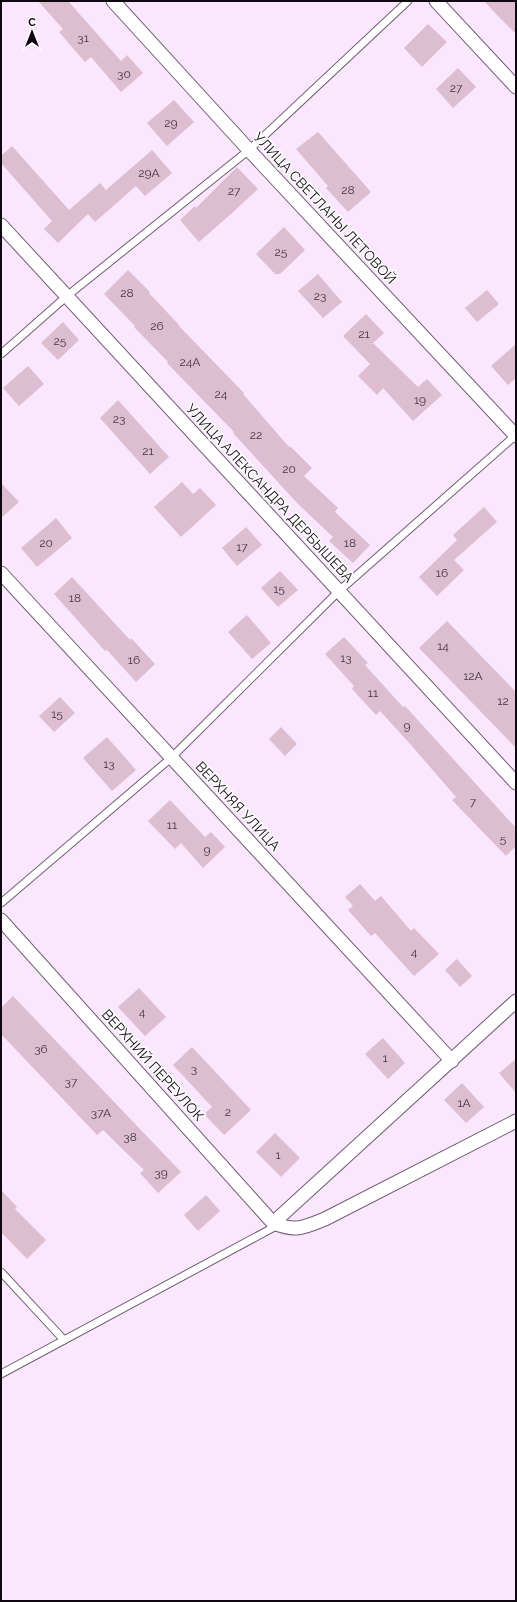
<svg xmlns="http://www.w3.org/2000/svg" width="517" height="1602" font-family="Raleway,sans-serif">
<style>
.building{fill:#ddbdd0}
.lines{fill:none;stroke-linecap:round;stroke-linejoin:round}
.service-casing{stroke:#705c73;stroke-width:9}
.minor-casing{stroke:#705c73;stroke-width:15}
.service{stroke:#fff;stroke-width:7}
.minor{stroke:#fff;stroke-width:13}
.labels{text-anchor:middle;stroke-width:3.5;stroke-linejoin:round;paint-order:stroke}
.number-label{font-size:12px;fill:#433541}
.street-label{font-size:14px;fill:#100811;stroke:#fcfcfc}
</style>
<rect width="100%" height="100%" fill="#fae7fd"/>
<g class="building">
<polygon points="38,1 68,1 121,61 127,55 143,73 121,92 91,57 85,62 59,32 63,29"/>
<polygon points="484,1 516,1 516,34 495,13"/>
<polygon points="428,24 447,42 422,67 404,48"/>
<polygon points="458,68 476,87 453,108 436,89"/>
<polygon points="174,100 194,122 167,146 147,123"/>
<polygon points="318,132 371,192 348,212 326,188 328,186 296,149"/>
<polygon points="12,146 69,210 100,183 106,190 152,150 172,173 145,196 136,186 95,222 88,214 58,243 44,229 52,221 1,163 1,156"/>
<polygon points="237,167 258,189 231,214 199,242 180,220 195,206 196,208"/>
<polygon points="284,227 305,250 280,274 275,274 256,254"/>
<polygon points="128,270 150,292 149,293 180,326 179,326 244,393 243,394 289,447 290,446 312,468 304,476 338,508 335,512 370,545 353,563 329,541 333,537 298,504 233,433 234,432 167,363 168,362 134,327 135,326 104,294"/>
<polygon points="318,274 342,302 323,318 298,291"/>
<polygon points="487,290 499,304 477,322 465,308"/>
<polygon points="366,314 384,333 373,343 418,387 427,379 442,395 413,421 383,388 377,395 358,376 370,364 343,336"/>
<polygon points="63,322 79,340 58,360 41,343"/>
<polygon points="516,344 516,378 508,385 491,366"/>
<polygon points="28,366 44,384 19,406 3,388"/>
<polygon points="118,400 169,457 150,474 100,418"/>
<polygon points="182,482 193,494 200,488 216,505 181,537 154,507"/>
<polygon points="1,483 19,502 1,518"/>
<polygon points="484,507 497,522 454,560 464,570 437,596 419,577 457,540 453,535"/>
<polygon points="56,518 72,538 37,567 21,548"/>
<polygon points="246,527 262,545 237,566 222,548"/>
<polygon points="280,571 298,590 278,607 261,588"/>
<polygon points="72,577 130,640 131,638 155,664 136,682 107,650 105,651 54,594"/>
<polygon points="247,615 271,643 252,659 228,632"/>
<polygon points="447,621 516,692 516,748 419,648"/>
<polygon points="344,637 368,663 365,665 403,707 405,706 516,828 516,846 506,856 452,800 456,797 411,745 380,711 376,715 352,689 354,686 325,654"/>
<polygon points="60,697 75,713 54,732 39,716"/>
<polygon points="281,727 297,744 285,756 269,739"/>
<polygon points="107,737 136,770 112,791 83,758"/>
<polygon points="170,800 205,837 211,832 225,847 203,868 181,843 175,849 148,821"/>
<polygon points="360,884 375,901 381,896 411,931 414,928 439,954 414,976 375,933 371,936 348,910 353,906 345,897"/>
<polygon points="457,959 472,976 460,987 445,970"/>
<polygon points="139,988 166,1017 145,1036 118,1007"/>
<polygon points="13,996 181,1172 158,1193 140,1173 144,1170 103,1130 97,1135 1,1034 1,1008"/>
<polygon points="383,1038 405,1063 388,1079 365,1054"/>
<polygon points="192,1047 251,1110 224,1135 204,1114 212,1107 173,1065"/>
<polygon points="516,1059 516,1093 499,1073"/>
<polygon points="462,1083 484,1107 466,1123 444,1100"/>
<polygon points="275,1133 300,1158 281,1177 256,1152"/>
<polygon points="1,1190 17,1207 15,1209 46,1240 27,1259 1,1232"/>
<polygon points="206,1195 220,1211 198,1231 184,1215"/>
</g>
<g class="lines">
<defs>
<g id="service">
<polyline points="1,354 67,296 249,150 408,1"/>
<polyline points="1,903 171,758 339,591 516,435"/>
<polyline points="1,1272 64,1340"/>
<polyline points="1,1374 278,1225"/>
</g>
<g id="minor">
<polyline points="113,1 249,150 516,436"/>
<polyline points="436,1 516,87"/>
<polyline points="1,225 516,783"/>
<polyline points="1,573 452,1061"/>
<path d="M1,920L273,1223C297,1232 302,1228 325,1219L516,1121"/>
<polyline points="273,1223 516,1001"/>
</g>
</defs>
<use href="#service" class="service-casing"/>
<use href="#minor" class="minor-casing"/>
<use href="#service" class="service"/>
<use href="#minor" class="minor"/>
</g>
<g class="labels">
<g class="number-label">
<text x="83" y="42">31</text>
<text x="124" y="78">30</text>
<text x="456" y="92">27</text>
<text x="171" y="127">29</text>
<text x="149" y="177">29А</text>
<text x="348" y="194">28</text>
<text x="234" y="195">27</text>
<text x="281" y="256">25</text>
<text x="127" y="297">28</text>
<text x="320" y="300">23</text>
<text x="157" y="330">26</text>
<text x="364" y="338">21</text>
<text x="60" y="345">25</text>
<text x="190" y="366">24А</text>
<text x="221" y="398">24</text>
<text x="420" y="404">19</text>
<text x="119" y="423">23</text>
<text x="256" y="439">22</text>
<text x="148" y="455">21</text>
<text x="289" y="473">20</text>
<text x="46" y="547">20</text>
<text x="350" y="547">18</text>
<text x="242" y="551">17</text>
<text x="442" y="577">16</text>
<text x="279" y="593">15</text>
<text x="75" y="602">18</text>
<text x="443" y="650">14</text>
<text x="346" y="662">13</text>
<text x="134" y="664">16</text>
<text x="473" y="680">12А</text>
<text x="373" y="697">11</text>
<text x="503" y="705">12</text>
<text x="57" y="718">15</text>
<text x="407" y="730">9</text>
<text x="109" y="768">13</text>
<text x="473" y="806">7</text>
<text x="172" y="829">11</text>
<text x="503" y="843">5</text>
<text x="207" y="854">9</text>
<text x="414" y="956">4</text>
<text x="142" y="1016">4</text>
<text x="41" y="1053">36</text>
<text x="385" y="1062">1</text>
<text x="194" y="1073">3</text>
<text x="71" y="1086">37</text>
<text x="464" y="1107">1А</text>
<text x="228" y="1116">2</text>
<text x="101" y="1117">37А</text>
<text x="130" y="1141">38</text>
<text x="278" y="1159">1</text>
<text x="161" y="1177">39</text>
</g>
<g class="street-label">
<text transform="translate(325 208) rotate(47)" y="5">УЛИЦА СВЕТЛАНЫ ЛЕТОВОЙ</text>
<text transform="translate(270 493) rotate(47)" y="5">УЛИЦА АЛЕКСАНДРА ДЕРБЫШЕВА</text>
<text transform="translate(238 806) rotate(47)" y="5">ВЕРХНЯЯ УЛИЦА</text>
<text transform="translate(153 1065) rotate(48)" y="5">ВЕРХНИЙ ПЕРЕУЛОК</text>
</g>
</g>
<rect width="517" height="1602" fill="none" stroke="#100811" stroke-width="4"/>
<g transform="translate(32 32)" stroke="#fcfcfc" stroke-width="3" paint-order="stroke">
<path d="M0-3L7 15L0 10L-7 15Z" fill="#100811"/>
<text y="-6" font-size="11" font-weight="bold" text-anchor="middle" fill="#100811">С</text>
</g>
</svg>
